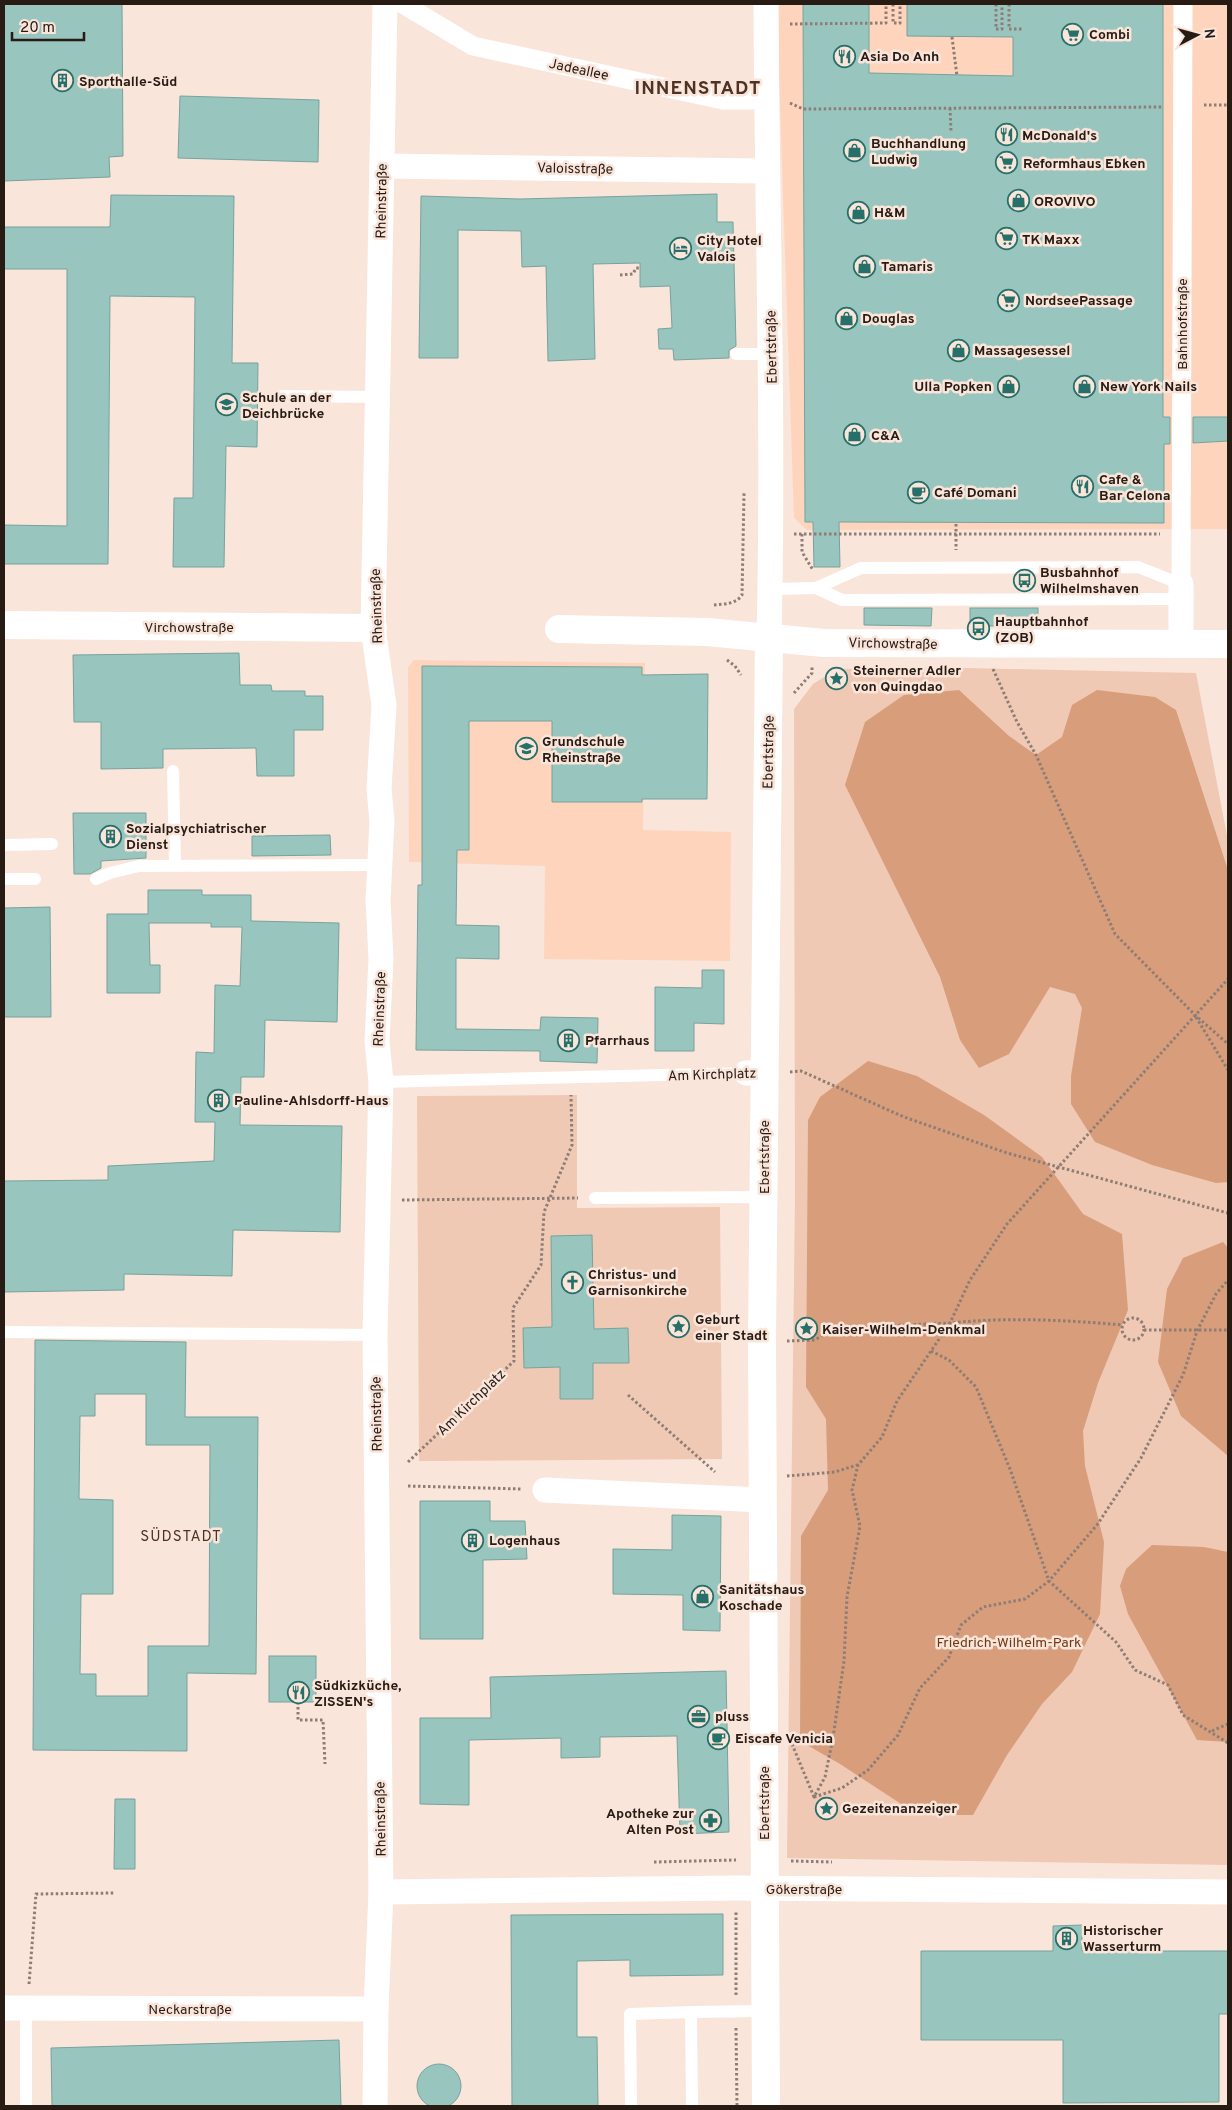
<svg xmlns="http://www.w3.org/2000/svg" width="1232" height="2110" font-family="Overpass,sans-serif">
<style>
.built{fill:#fed4bd}
.green{fill:#efc9b4}
.forest{fill:#d89d7b}
.building{fill:#99c5bf;stroke:#77a29d;fill-rule:evenodd}
.lines{fill:none;stroke-linecap:round;stroke-linejoin:round}
.path{stroke:#8e7d75;stroke-width:3;stroke-dasharray:2.5 2.5;stroke-linecap:butt}
.service{stroke:#fff;stroke-width:12}
.pedestrian{stroke:#fff;stroke-width:19}
.minor{stroke:#fff;stroke-width:25}
.tertiary{stroke:#fff;stroke-width:28}
.labels{text-anchor:middle;stroke-width:5;stroke-linejoin:round;paint-order:stroke}
.poi-label{font-size:14px;font-weight:bold;fill:#271b14;stroke:#fae5da;text-anchor:start}
.street-label{font-size:14px;fill:#271b14;stroke:#fae5da}
.park-label{font-size:14px;fill:#703914;stroke:#fae5da}
.neighbourhood-label{font-size:15px;letter-spacing:1px;fill:#4e3324;stroke:#fae5da}
.district-label{font-size:19px;font-weight:bold;letter-spacing:1px;fill:#4e3324;stroke:#fae5da}
</style>
<rect width="100%" height="100%" fill="#fae5da"/>
<g class="built">
<polygon points="779,4 1228,4 1228,529 807,530 794,518 779,77"/>
<polygon points="414,660 645,663 643,830 731,832 730,961 544,959 545,866 409,862 408,667"/>
</g>
<g class="green">
<polygon points="965,668 1196,673 1228,841 1228,1865 787,1858 795,1197 794,709 813,684 837,669"/>
<polygon points="577,1095 577,1208 720,1207 722,1459 419,1461 417,1096"/>
</g>
<g class="forest">
<polygon points="959,690 1009,736 1036,755 1062,737 1072,705 1097,690 1155,697 1176,710 1228,870 1228,1182 1216,1183 1152,1165 1095,1142 1071,1104 1071,1076 1082,1008 1075,994 1050,987 1009,1054 979,1068 960,1040 940,977 845,785 865,722 904,695"/>
<polygon points="868,1061 917,1076 984,1115 1042,1157 1083,1214 1122,1234 1128,1310 1098,1383 1083,1431 1085,1466 1104,1542 1100,1614 1072,1672 1042,1704 1007,1755 973,1815 918,1815 840,1764 800,1741 801,1536 828,1490 826,1419 806,1387 808,1120 820,1097"/>
<polygon points="1223,1242 1228,1248 1228,1456 1181,1416 1158,1362 1167,1289 1183,1258"/>
<polygon points="1152,1545 1204,1547 1228,1552 1228,1742 1197,1740 1128,1614 1120,1586 1126,1569"/>
</g>
<g class="building">
<polygon points="4,4 122,4 123,156 109,157 110,177 4,181"/>
<polygon points="803,4 869,4 869,73 1013,76 1013,37 907,36 907,4 1163,4 1163,417 1170,417 1170,444 1164,444 1164,523 839,522 840,567 814,567 813,522 805,522"/>
<polygon points="180,96 319,100 318,162 178,158"/>
<polygon points="717,194 717,222 733,222 736,346 729,350 729,358 674,360 673,349 659,349 658,329 672,328 670,286 640,287 640,263 593,264 595,359 548,361 546,266 522,267 521,231 458,230 458,358 419,358 421,196 520,199"/>
<polygon points="111,195 234,196 232,363 258,363 257,447 226,446 224,567 173,567 174,498 193,498 195,297 110,296 108,564 4,564 4,525 67,526 67,269 4,269 4,227 110,227"/>
<polygon points="1193,417 1228,417 1228,441 1193,443"/>
<polygon points="864,608 932,608 931,626 864,625"/>
<rect x="970" y="608" width="68" height="18"/>
<polygon points="239,653 240,685 271,685 272,691 305,691 305,696 323,696 323,730 294,730 294,776 257,776 256,748 163,749 163,768 101,769 101,722 74,722 73,655"/>
<polygon points="422,666 642,667 642,675 708,674 707,799 642,799 642,802 552,802 552,721 469,721 469,850 457,850 456,925 499,926 499,959 456,958 456,1029 540,1030 541,1017 598,1018 597,1063 540,1061 540,1051 416,1050 418,885 422,885"/>
<polygon points="73,813 146,813 146,858 101,861 101,868 90,874 74,874"/>
<polygon points="330,835 331,855 252,856 252,836"/>
<polygon points="148,890 202,890 202,895 251,895 251,921 339,923 337,1022 265,1020 264,1077 241,1077 240,1125 342,1126 340,1232 233,1230 232,1276 124,1274 124,1290 4,1292 4,1181 108,1180 108,1166 214,1161 215,1122 195,1122 196,1052 214,1053 215,985 240,986 242,927 211,927 211,923 149,923 150,965 160,965 160,993 107,993 107,914 148,914"/>
<polygon points="50,907 51,1017 4,1017 4,908"/>
<polygon points="702,970 724,970 724,1024 694,1023 694,1051 655,1051 655,987 702,988"/>
<polygon points="592,1235 594,1329 628,1328 629,1363 593,1363 593,1399 560,1399 560,1367 524,1368 523,1328 552,1327 551,1236"/>
<path d="M35,1340L186,1342L185,1417H258L256,1674L187,1673V1751L33,1750ZM95,1394H146V1445H210L209,1646H148V1696H96V1674H80L81,1594H113V1500L79,1499L80,1416H95Z"/>
<polygon points="420,1501 490,1501 490,1521 525,1521 527,1559 483,1560 483,1639 420,1639"/>
<polygon points="672,1515 721,1516 720,1631 683,1630 683,1595 613,1594 613,1549 672,1550"/>
<rect x="269" y="1656" width="47" height="46"/>
<polygon points="726,1671 729,1832 680,1834 677,1736 600,1737 600,1757 561,1758 561,1738 469,1740 469,1805 420,1804 420,1718 491,1718 490,1677"/>
<polygon points="115,1799 135,1799 135,1869 114,1869"/>
<polygon points="723,1914 723,1975 630,1976 630,1960 577,1961 577,2037 597,2037 598,2106 512,2106 511,1915"/>
<polygon points="1082,1925 1082,1951 1228,1951 1228,2014 1219,2014 1219,2102 1063,2103 1063,2040 921,2040 921,1951 1053,1951 1053,1926"/>
<polygon points="339,2040 341,2106 52,2106 51,2048"/>
<circle cx="439" cy="2086" r="22"/>
</g>
<g class="lines">
<g class="path">
<polyline points="893,4 893,23 900,23 900,4"/>
<polyline points="996,4 996,29 1002,29 1002,4"/>
<polyline points="1009,4 1009,29 1022,29"/>
<polyline points="790,24 886,23 886,4"/>
<polyline points="952,37 957,76"/>
<polyline points="790,103 803,109 1163,107"/>
<polyline points="1204,105 1228,105"/>
<polyline points="950,108 951,131"/>
<polyline points="620,275 633,274 636,268 640,268"/>
<polyline points="956,524 956,550"/>
<polyline points="794,534 1160,534"/>
<polyline points="802,534 802,552 813,570"/>
<path d="M714,605C725,604 736,604 742,595L744,493"/>
<polyline points="727,660 735,666 741,675"/>
<polyline points="993,669 1017,722 1036,755 1115,934 1195,1015 1228,1044"/>
<polyline points="794,693 812,673 812,666"/>
<polyline points="1196,1017 1228,1070"/>
<polyline points="790,1072 801,1071 904,1117 1007,1153 1228,1213"/>
<polyline points="402,1200 578,1198"/>
<circle cx="1133" cy="1329" r="11"/>
<polyline points="1144,1330 1228,1330"/>
<polyline points="787,1341 815,1340 834,1328 950,1323 970,1280 1007,1224 1228,979"/>
<polyline points="931,1351 949,1360 976,1387 1010,1469 1049,1581 1116,1642 1135,1670 1168,1685 1183,1715 1228,1743"/>
<polyline points="628,1395 715,1472"/>
<polyline points="408,1462 514,1361 513,1308 541,1265 544,1212 572,1145 571,1095"/>
<polyline points="787,1476 835,1472 857,1465"/>
<polyline points="408,1486 522,1489"/>
<polyline points="298,1702 298,1720 323,1720 325,1764"/>
<polyline points="1212,1731 1228,1724"/>
<path d="M792,1744L814,1797L825,1777L833,1738L844,1661L847,1597L860,1526L852,1490L858,1465L882,1437L897,1401L950,1323C1008,1317 1065,1320 1123,1325"/>
<polyline points="814,1797 842,1788 868,1770 898,1735 920,1688 949,1657 961,1625 983,1607 1025,1599 1049,1581 1097,1525 1141,1458 1183,1375 1197,1331 1216,1294 1228,1280"/>
<polyline points="791,1861 832,1862"/>
<polyline points="654,1862 736,1860"/>
<polyline points="29,1984 36,1894 115,1893"/>
<polyline points="736,1995 736,1911"/>
<polyline points="736,2028 737,2106"/>
</g>
<g class="service">
<polyline points="736,354 772,354"/>
<polyline points="281,396 377,397"/>
<polyline points="816,588 842,600 1180,599"/>
<polyline points="770,589 816,588 861,568 1138,567 1181,584"/>
<polyline points="173,771 175,864"/>
<polyline points="4,845 52,844"/>
<polyline points="4,879 35,879"/>
<polyline points="96,879 110,873 139,866 379,865"/>
<polyline points="381,1082 746,1073"/>
<polyline points="595,1198 764,1197"/>
<polyline points="4,1332 375,1335"/>
<polyline points="26,2106 26,2009"/>
<polyline points="631,2106 630,2014 691,2012"/>
<polyline points="692,2106 691,2012 766,2011"/>
</g>
<g class="pedestrian">
<polyline points="403,4 473,46 723,100 767,100"/>
<polyline points="1181,584 1183,4"/>
</g>
<g class="minor">
<path d="M766,4C767,215 774,426 769,637"/>
<polyline points="382,166 767,171"/>
<polyline points="1181,644 1181,584"/>
<polyline points="746,1073 764,1073"/>
<polyline points="545,1490 763,1500"/>
<polyline points="381,1892 736,1888 1228,1892"/>
<polyline points="4,2008 376,2009"/>
<polyline points="375,2106 376,2009 381,1892 375,1335 381,1082 377,1041 381,959 378,900 382,821 379,789 384,705 373,628 385,4"/>
</g>
<g class="tertiary">
<polyline points="4,625 373,628"/>
<polyline points="559,629 707,632 824,643 1228,644"/>
<polyline points="766,2106 762,1342 769,637"/>
</g>
</g>
<defs>
<symbol id="supermarket-ring" viewBox="-11 -11 22 22"><circle r="9.5" fill="#fae5da" stroke="#27706a" stroke-width="1.5"/><path d="M-6-5.5h2.5l.6 2H6L4.5 2H-2.5L-4.4-4H-6ZM-1.5 3.2a1.3 1.3 0 1 0 .1 0ZM3 3.2a1.3 1.3 0 1 0 .1 0Z" fill="#27706a"/></symbol>
<symbol id="restaurant-ring" viewBox="-11 -11 22 22"><circle r="9.5" fill="#fae5da" stroke="#27706a" stroke-width="1.5"/><path d="M-5-6h1v4h1v-4h1v4h1v-4h1v5L-1.5 .5V6h-2V.5L-5-1ZM5-6V6H3V1.5H1.5Q1.5-4 5-6Z" fill="#27706a"/></symbol>
<symbol id="building-ring" viewBox="-11 -11 22 22"><circle r="9.5" fill="#fae5da" stroke="#27706a" stroke-width="1.5"/><path d="M-4-6H4V6H1V3H-1V6H-4ZM-2.5-4.3h1.7v1.8h-1.7ZM.8-4.3h1.7v1.8H.8ZM-2.5-1h1.7V.8h-1.7ZM.8-1h1.7V.8H.8Z" fill="#27706a"/></symbol>
<symbol id="shop-ring" viewBox="-11 -11 22 22"><circle r="9.5" fill="#fae5da" stroke="#27706a" stroke-width="1.5"/><path d="M-5-2.5h2.3a2.7 3.5 0 0 1 5.4 0H5L5.5 6h-11ZM-1.5-2.5h3a1.5 2.3 0 0 0-3 0Z" fill="#27706a"/></symbol>
<symbol id="hotel-ring" viewBox="-11 -11 22 22"><circle r="9.5" fill="#fae5da" stroke="#27706a" stroke-width="1.5"/><path d="M-6-4.5h1.5V1H6V5H4.5V3h-9V5H-6ZM-4 0a1.8 1.8 0 1 1 3.6 0ZM.5 0V-2.5h3Q6-2.5 6 0Z" fill="#27706a"/></symbol>
<symbol id="school-ring" viewBox="-11 -11 22 22"><circle r="9.5" fill="#fae5da" stroke="#27706a" stroke-width="1.5"/><path d="M0-5L7-2L0 1L-7-2ZM-4 1L0 2.5L4 1V4Q0 6-4 4Z" fill="#27706a"/></symbol>
<symbol id="cafe-ring" viewBox="-11 -11 22 22"><circle r="9.5" fill="#fae5da" stroke="#27706a" stroke-width="1.5"/><path d="M-5.5-4.5H6V0H3Q3 3.5 0 3.5H-2.5Q-5.5 3.5-5.5 0ZM3-3.2v2h1.7v-2ZM-6 4.5H4V6H-6Z" fill="#27706a"/></symbol>
<symbol id="bus-ring" viewBox="-11 -11 22 22"><circle r="9.5" fill="#fae5da" stroke="#27706a" stroke-width="1.5"/><path d="M-5-6H5V4H4V6H2V4H-2V6H-4V4H-5ZM-3.5-4V0h7V-4ZM-3.5 1.2v1.5H-2V1.2ZM2 1.2v1.5H3.5V1.2Z" fill="#27706a"/></symbol>
<symbol id="sight-ring" viewBox="-11 -11 22 22"><circle r="9.5" fill="#fae5da" stroke="#27706a" stroke-width="1.5"/><path d="M0-6L1.8-2.2L6-1.7L2.9 1.2L3.7 5.4L0 3.3L-3.7 5.4L-2.9 1.2L-6-1.7L-1.8-2.2Z" fill="#27706a"/></symbol>
<symbol id="church-ring" viewBox="-11 -11 22 22"><circle r="9.5" fill="#fae5da" stroke="#27706a" stroke-width="1.5"/><path d="M-1.2-6h2.4v3.5h3.3v2.4h-3.3V6h-2.4V-.1h-3.3v-2.4h3.3Z" fill="#27706a"/></symbol>
<symbol id="office-ring" viewBox="-11 -11 22 22"><circle r="9.5" fill="#fae5da" stroke="#27706a" stroke-width="1.5"/><path d="M-6-3h4V-5.5h4V-3h4V5H-6ZM-1-4.5V-3h2v-1.5ZM-6 0V1H6V0Z" fill="#27706a"/></symbol>
<symbol id="pharmacy-ring" viewBox="-11 -11 22 22"><circle r="9.5" fill="#fae5da" stroke="#27706a" stroke-width="1.5"/><path d="M-2-6h4v4h4v4h-4v4h-4v-4h-4v-4h4Z" fill="#27706a"/></symbol>
</defs>
<g fill-rule="evenodd">
<use href="#supermarket-ring" x="1060" y="22" width="25" height="25"/>
<use href="#restaurant-ring" x="832" y="44" width="25" height="25"/>
<use href="#building-ring" x="50" y="68" width="25" height="25"/>
<use href="#restaurant-ring" x="994" y="122" width="25" height="25"/>
<use href="#shop-ring" x="842" y="138" width="25" height="25"/>
<use href="#supermarket-ring" x="994" y="150" width="25" height="25"/>
<use href="#shop-ring" x="1006" y="188" width="25" height="25"/>
<use href="#shop-ring" x="846" y="200" width="25" height="25"/>
<use href="#supermarket-ring" x="994" y="226" width="25" height="25"/>
<use href="#hotel-ring" x="668" y="236" width="25" height="25"/>
<use href="#shop-ring" x="852" y="254" width="25" height="25"/>
<use href="#supermarket-ring" x="996" y="288" width="25" height="25"/>
<use href="#shop-ring" x="834" y="306" width="25" height="25"/>
<use href="#shop-ring" x="946" y="338" width="25" height="25"/>
<use href="#shop-ring" x="996" y="374" width="25" height="25"/>
<use href="#shop-ring" x="1072" y="374" width="25" height="25"/>
<use href="#school-ring" x="214" y="392" width="25" height="25"/>
<use href="#shop-ring" x="842" y="422" width="25" height="25"/>
<use href="#restaurant-ring" x="1070" y="474" width="25" height="25"/>
<use href="#cafe-ring" x="906" y="480" width="25" height="25"/>
<use href="#bus-ring" x="1012" y="568" width="25" height="25"/>
<use href="#bus-ring" x="966" y="616" width="25" height="25"/>
<use href="#sight-ring" x="824" y="666" width="25" height="25"/>
<use href="#school-ring" x="514" y="736" width="25" height="25"/>
<use href="#building-ring" x="98" y="824" width="25" height="25"/>
<use href="#building-ring" x="556" y="1028" width="25" height="25"/>
<use href="#building-ring" x="206" y="1088" width="25" height="25"/>
<use href="#church-ring" x="560" y="1270" width="25" height="25"/>
<use href="#sight-ring" x="666" y="1314" width="25" height="25"/>
<use href="#sight-ring" x="794" y="1316" width="25" height="25"/>
<use href="#building-ring" x="460" y="1528" width="25" height="25"/>
<use href="#shop-ring" x="690" y="1584" width="25" height="25"/>
<use href="#restaurant-ring" x="286" y="1680" width="25" height="25"/>
<use href="#office-ring" x="686" y="1704" width="25" height="25"/>
<use href="#cafe-ring" x="706" y="1726" width="25" height="25"/>
<use href="#sight-ring" x="814" y="1796" width="25" height="25"/>
<use href="#pharmacy-ring" x="698" y="1808" width="25" height="25"/>
<use href="#building-ring" x="1054" y="1926" width="25" height="25"/>
</g>
<g class="labels">
<g class="poi-label">
<text x="1089" y="39">Combi</text>
<text x="860" y="61">Asia Do Anh</text>
<text x="79" y="86">Sporthalle-Süd</text>
<text x="1022" y="140">McDonald's</text>
<text x="871" y="148">Buchhandlung<tspan x="871" dy="16">Ludwig</tspan></text>
<text x="1023" y="168">Reformhaus Ebken</text>
<text x="1034" y="206">OROVIVO</text>
<text x="874" y="217">H&amp;M</text>
<text x="1022" y="244">TK Maxx</text>
<text x="697" y="245">City Hotel<tspan x="697" dy="16">Valois</tspan></text>
<text x="881" y="271">Tamaris</text>
<text x="1025" y="305">NordseePassage</text>
<text x="862" y="323">Douglas</text>
<text x="974" y="355">Massagesessel</text>
<text x="992" y="391" text-anchor="end">Ulla Popken</text>
<text x="1100" y="391">New York Nails</text>
<text x="242" y="402">Schule an der<tspan x="242" dy="16">Deichbrücke</tspan></text>
<text x="871" y="440">C&amp;A</text>
<text x="1099" y="484">Cafe &amp;<tspan x="1099" dy="16">Bar Celona</tspan></text>
<text x="934" y="497">Café Domani</text>
<text x="1040" y="577">Busbahnhof<tspan x="1040" dy="16">Wilhelmshaven</tspan></text>
<text x="995" y="626">Hauptbahnhof<tspan x="995" dy="16">(ZOB)</tspan></text>
<text x="853" y="675">Steinerner Adler<tspan x="853" dy="16">von Quingdao</tspan></text>
<text x="542" y="746">Grundschule<tspan x="542" dy="16">Rheinstraße</tspan></text>
<text x="126" y="833">Sozialpsychiatrischer<tspan x="126" dy="16">Dienst</tspan></text>
<text x="585" y="1045">Pfarrhaus</text>
<text x="234" y="1105">Pauline-Ahlsdorff-Haus</text>
<text x="588" y="1279">Christus- und<tspan x="588" dy="16">Garnisonkirche</tspan></text>
<text x="695" y="1324">Geburt<tspan x="695" dy="16">einer Stadt</tspan></text>
<text x="822" y="1334">Kaiser-Wilhelm-Denkmal</text>
<text x="489" y="1545">Logenhaus</text>
<text x="719" y="1594">Sanitätshaus<tspan x="719" dy="16">Koschade</tspan></text>
<text x="314" y="1690">Südkizküche,<tspan x="314" dy="16">ZISSEN's</tspan></text>
<text x="715" y="1721">pluss</text>
<text x="735" y="1743">Eiscafe Venicia</text>
<text x="842" y="1813">Gezeitenanzeiger</text>
<text x="694" y="1818" text-anchor="end">Apotheke zur<tspan x="694" dy="16">Alten Post</tspan></text>
<text x="1083" y="1935">Historischer<tspan x="1083" dy="16">Wasserturm</tspan></text>
</g>
<g class="street-label">
<text transform="translate(579 69) rotate(12)" y="5">Jadeallee</text>
<text transform="translate(575 168) rotate(1)" y="5">Valoisstraße</text>
<text transform="translate(381 201) rotate(-89)" y="5">Rheinstraße</text>
<text transform="translate(1182 324) rotate(-90)" y="5">Bahnhofstraße</text>
<text transform="translate(771 347) rotate(-91)" y="5">Ebertstraße</text>
<text transform="translate(376 606) rotate(-92)" y="5">Rheinstraße</text>
<text x="189" y="632">Virchowstraße</text>
<text transform="translate(893 643) rotate(1)" y="5">Virchowstraße</text>
<text transform="translate(768 752) rotate(-89)" y="5">Ebertstraße</text>
<text transform="translate(379 1009) rotate(-88)" y="5">Rheinstraße</text>
<text transform="translate(712 1074) rotate(-2)" y="5">Am Kirchplatz</text>
<text transform="translate(764 1157) rotate(-90)" y="5">Ebertstraße</text>
<text transform="translate(471 1402) rotate(-44)" y="5">Am Kirchplatz</text>
<text transform="translate(376 1414) rotate(-91)" y="5">Rheinstraße</text>
<text transform="translate(764 1803) rotate(-90)" y="5">Ebertstraße</text>
<text transform="translate(380 1819) rotate(-91)" y="5">Rheinstraße</text>
<text x="804" y="1894">Gökerstraße</text>
<text x="190" y="2014">Neckarstraße</text>
</g>
<g class="park-label">
<text x="1009" y="1647">Friedrich-Wilhelm-Park</text>
</g>
<g class="neighbourhood-label">
<text x="181" y="1541">SÜDSTADT</text>
</g>
<g class="district-label">
<text x="698" y="94">INNENSTADT</text>
</g>
</g>
<rect width="1232" height="2110" fill="none" stroke="#271b14" stroke-width="10"/>
<g transform="translate(1197 35) rotate(84)" stroke="#fae5da" stroke-width="4" paint-order="stroke">
<path d="M0-4L9 19L0 12L-9 19Z" fill="#271b14"/>
<text y="-8" font-size="14" font-weight="bold" text-anchor="middle" fill="#271b14">N</text>
</g>
<path d="M12 32v8h72v-8" fill="none" stroke="#271b14" stroke-width="2.5"/>
<text x="20" y="32" font-size="15" fill="#271b14" stroke="#fae5da" stroke-width="4" paint-order="stroke">20 m</text>
</svg>
